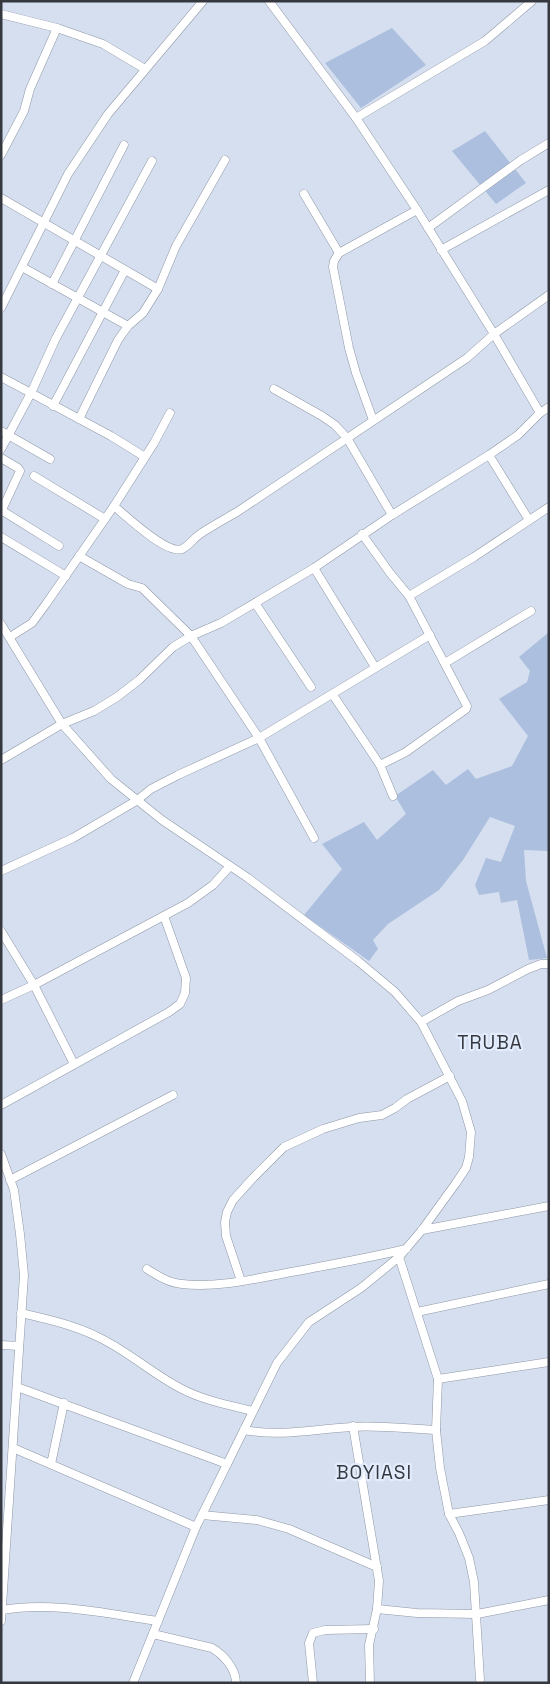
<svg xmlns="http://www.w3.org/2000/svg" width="550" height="1684" font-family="'Space Grotesk',sans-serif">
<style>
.green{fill:#acbfdf}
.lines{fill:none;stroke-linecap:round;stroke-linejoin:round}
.minor-casing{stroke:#8f97a6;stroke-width:9}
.minor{stroke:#fff;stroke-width:8}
.labels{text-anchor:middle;stroke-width:4.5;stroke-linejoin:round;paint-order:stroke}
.quarter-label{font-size:19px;letter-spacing:1px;fill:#35393f;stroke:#e3ecfc}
</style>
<rect width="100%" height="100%" fill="#d5dfef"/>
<g class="green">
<polygon points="392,28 426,65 361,108 325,63"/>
<polygon points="485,131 526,183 496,204 452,151"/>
<polygon points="549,632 549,851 524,850 526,881 547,958 529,960 517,900 501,903 499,892 479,895 475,885 486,858 501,862 515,826 490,817 463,860 439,890 388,924 373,940 378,949 369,961 304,915 342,869 322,844 364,822 377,840 406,814 395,796 433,770 446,785 468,769 476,779 512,766 528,736 499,699 527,682 530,671 519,657"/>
</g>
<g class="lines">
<defs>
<g id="minor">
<polyline points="1,14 57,28 103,44 145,69"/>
<polyline points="356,118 485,41 532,1"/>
<polyline points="1,155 24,111 30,89 57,28"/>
<polyline points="304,194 339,253"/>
<polyline points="1,198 158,289"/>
<polyline points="428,228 521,160 549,143"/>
<polyline points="441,250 549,190"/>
<polyline points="22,267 128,326"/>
<polyline points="52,284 124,145"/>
<polyline points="1,308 68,174 108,114 203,1"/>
<polyline points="1,377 111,436 145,457"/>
<polyline points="274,389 322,416 335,425 347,438 392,515"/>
<polyline points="53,406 125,270"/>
<polyline points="540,413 549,407"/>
<polyline points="79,419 118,340 128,326 143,313 158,289 176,246 225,160"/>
<polyline points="373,420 356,373 349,348 333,267 334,261 339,253 417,210"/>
<polyline points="1,431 50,459"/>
<polyline points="1,449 31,393 56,338 152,161"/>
<polyline points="489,455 529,520"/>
<polyline points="1,458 18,468 20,471 1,512"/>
<polyline points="34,476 105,519"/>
<path d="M114,506C126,516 167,555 182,549C189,546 194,538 200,534C212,526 225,519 237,512L467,358L494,334L549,295"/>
<polyline points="1,510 59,546"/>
<polyline points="362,534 390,573 409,596 467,706 466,709 406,752 380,765"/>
<polyline points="1,537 66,576"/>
<polyline points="79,556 128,584 142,588 191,636 259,738 314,838"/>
<polyline points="314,568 375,667"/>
<polyline points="409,596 474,557 549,507"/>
<polyline points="255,603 311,687"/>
<polyline points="1,624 62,724 111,779 162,820 248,878 358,961 395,992 421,1022 462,1101 471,1132 469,1157 466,1168 456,1183 422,1230 399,1257 361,1288 309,1322 277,1363 196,1527 133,1683"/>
<polyline points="10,637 32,623 46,604 114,506 154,443 170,413"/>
<polyline points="445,663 531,611"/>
<polyline points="333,695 380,765 393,796"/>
<polyline points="1,760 62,724 94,711 117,697 139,680 173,647 191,636 221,623 314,568 392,515 489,455 518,435 540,413 494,334 417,210 356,118 269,1"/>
<polyline points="1,871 73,838 136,801 151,789 178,775 259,738 430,635"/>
<polyline points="1,931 34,985 74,1064"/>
<polyline points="1,1000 34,985 188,903 213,885 230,866"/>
<polyline points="421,1022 458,1001 488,990 528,969 541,964 549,964"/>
<polyline points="1,1105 169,1012 180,1004 185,993 186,978 164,916"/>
<polyline points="1,1154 14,1190 20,1234 24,1275 1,1621"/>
<polyline points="10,1180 173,1095"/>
<polyline points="422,1230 549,1206"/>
<polyline points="399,1257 438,1379 436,1430 440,1468 449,1514 459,1533 469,1558 474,1582 480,1680"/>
<path d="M147,1269C158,1276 169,1283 182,1284C214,1288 250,1280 281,1274C323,1266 364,1259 406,1249"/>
<polyline points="241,1281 226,1236 225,1222 227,1212 233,1200 253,1178 284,1147 323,1129 359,1118 382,1115 395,1108 407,1099 450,1076"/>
<polyline points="417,1312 549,1284"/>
<path d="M21,1313C47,1319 74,1325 98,1337C128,1351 151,1373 180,1388C202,1400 228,1405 253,1411"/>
<polyline points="1,1345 19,1346"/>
<polyline points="438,1379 549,1362"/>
<polyline points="17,1387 227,1464"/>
<polyline points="353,1426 379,1581 377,1609 369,1645 370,1683"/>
<path d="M244,1430C280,1437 315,1429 351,1427C379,1425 408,1429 436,1430"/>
<polyline points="13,1448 196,1527"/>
<polyline points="51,1464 64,1403"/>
<polyline points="449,1514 549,1500"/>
<polyline points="202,1515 257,1520 289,1529 377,1567"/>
<polyline points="377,1609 417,1613 477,1614 549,1600"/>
<path d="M2,1610C52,1601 108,1614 158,1621"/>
<path d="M153,1634L212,1648C224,1655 236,1669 236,1683"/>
<polyline points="313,1683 309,1643 313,1633 325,1630 374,1629"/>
</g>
</defs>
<use href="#minor" class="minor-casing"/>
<use href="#minor" class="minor"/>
</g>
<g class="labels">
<g class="quarter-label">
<text x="490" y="1049">TRUBA</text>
<text x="374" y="1479">BOYIASI</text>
</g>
</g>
<rect width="550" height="1684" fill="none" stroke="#35393f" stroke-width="5"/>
</svg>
